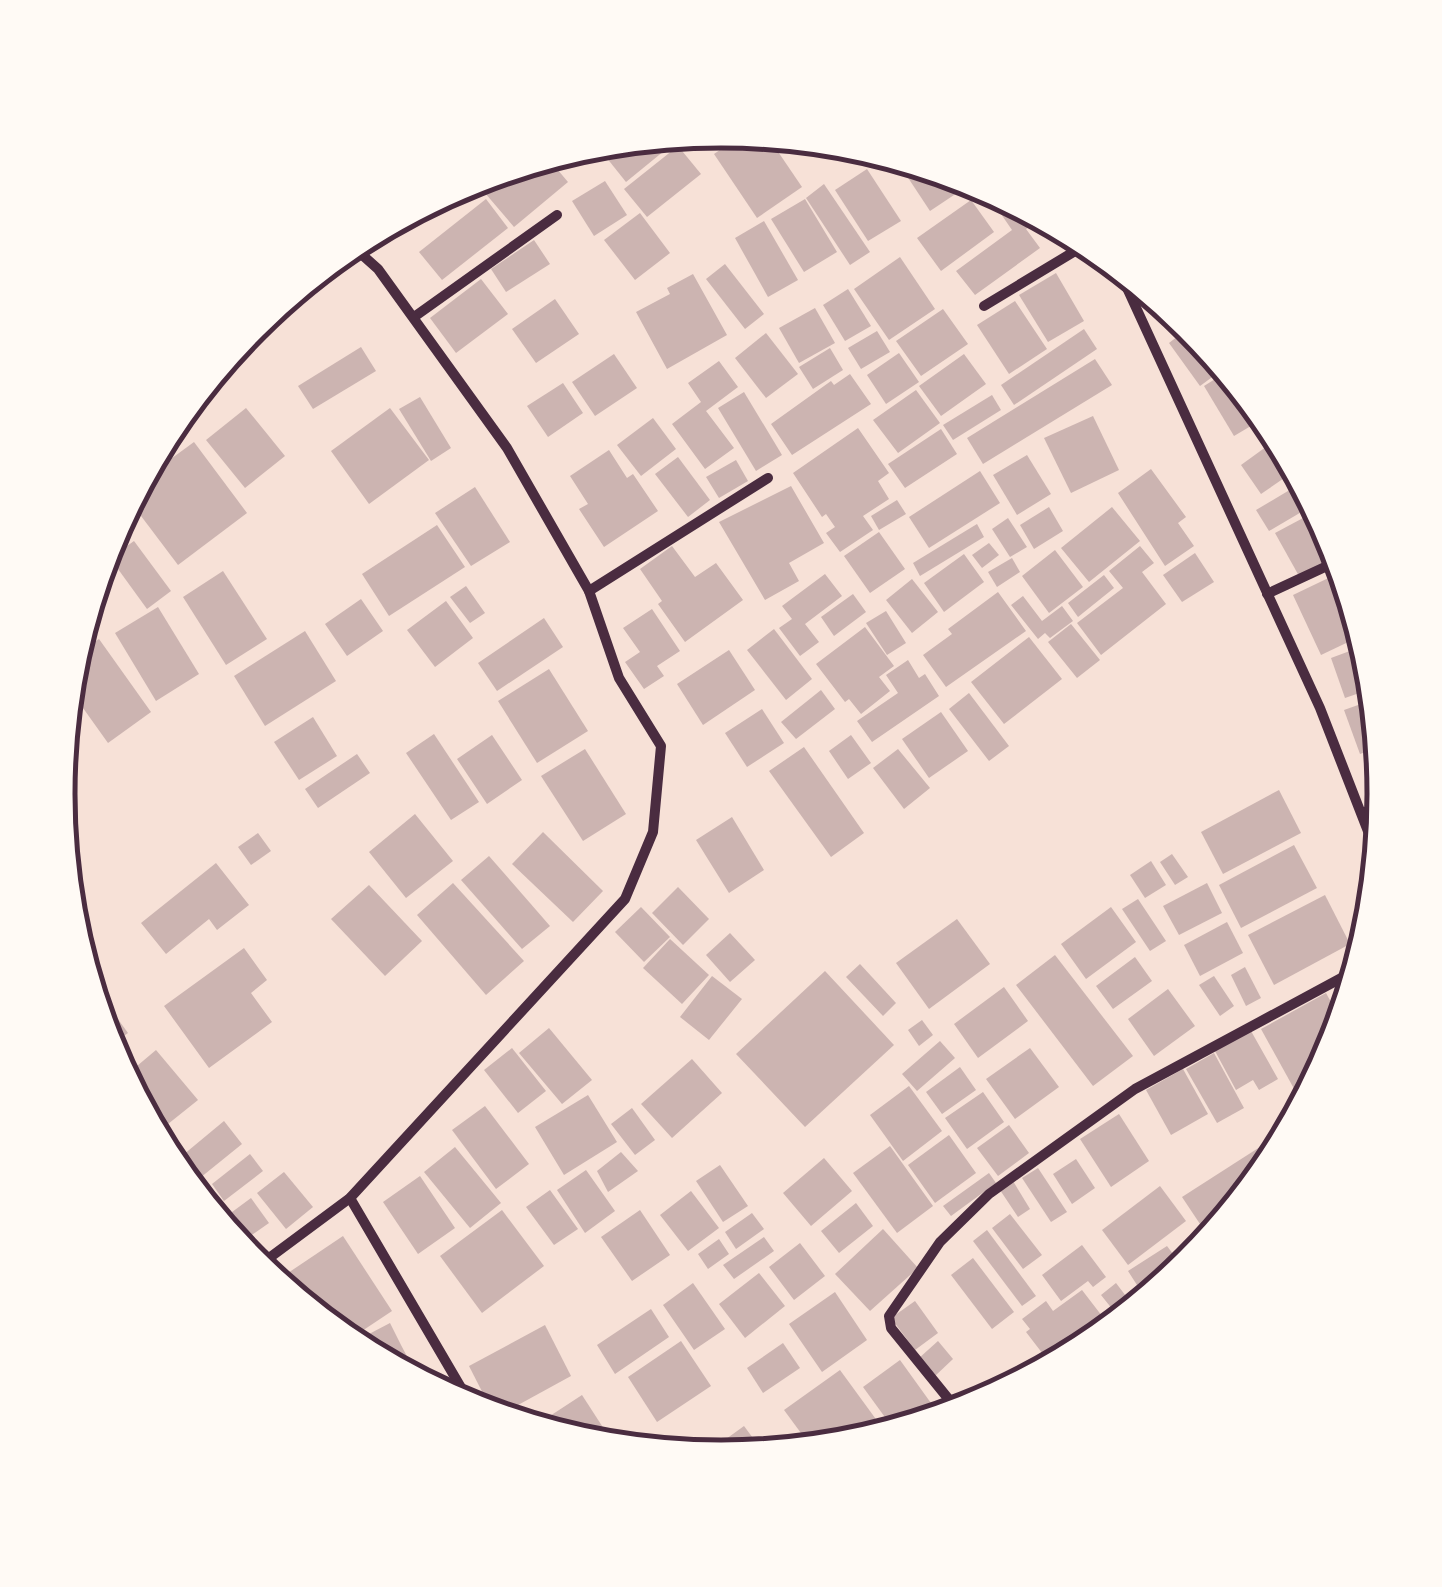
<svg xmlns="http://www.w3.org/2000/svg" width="1442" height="1587" font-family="'PT Sans',sans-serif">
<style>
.building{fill:#ccb4b1}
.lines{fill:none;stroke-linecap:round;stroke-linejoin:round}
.minor{stroke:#4a2c40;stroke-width:10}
.rim{fill:none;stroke:#4a2c40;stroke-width:5}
</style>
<rect width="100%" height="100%" fill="#f7e1d7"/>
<g class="building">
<polygon points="746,132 766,134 802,187 757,218 714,154"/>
<polygon points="686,133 626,182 606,157 628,139"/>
<polygon points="678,146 701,174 647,217 624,189"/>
<polygon points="546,156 568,182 514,227 485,193 520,164"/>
<polygon points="901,158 975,181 930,211 897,161"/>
<polygon points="867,169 901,221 868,241 835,190"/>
<polygon points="474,179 434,213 425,203 468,180"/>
<polygon points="605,181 627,215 594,236 572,201"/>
<polygon points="979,182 1029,210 1038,221 1026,229 1040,248 975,295 956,271 1012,230"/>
<polygon points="824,184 870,252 850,265 806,198"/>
<polygon points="486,199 508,228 442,280 419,252"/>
<polygon points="805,199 837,252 804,272 771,219"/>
<polygon points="971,200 994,232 941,271 917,238"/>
<polygon points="640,213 670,253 635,280 604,240"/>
<polygon points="764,221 798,280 768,297 735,238"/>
<polygon points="534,240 550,264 506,292 491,269"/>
<polygon points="900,257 935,309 889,340 854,289"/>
<polygon points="725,264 764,314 745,329 706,279"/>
<polygon points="1056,273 1084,321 1048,342 1019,295"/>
<polygon points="693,274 727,335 667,369 636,312 670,294 667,288"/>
<polygon points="481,279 508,314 456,353 430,318"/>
<polygon points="848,289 871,326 845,341 823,305"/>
<polygon points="555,299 579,334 536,363 512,329"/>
<polygon points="1015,301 1047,349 1009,374 977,325"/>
<polygon points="815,308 835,343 799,363 779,328"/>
<polygon points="943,309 968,344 921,376 896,341"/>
<polygon points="1191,326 1226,367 1200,386 1169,343"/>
<polygon points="1084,329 1097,349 1014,405 1001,385"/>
<polygon points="877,331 890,352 861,369 848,348"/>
<polygon points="766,333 798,374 766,398 735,358"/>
<polygon points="361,347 376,371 313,409 298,386"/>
<polygon points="830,348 843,370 813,389 799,367"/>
<polygon points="899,353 919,382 886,404 867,375"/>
<polygon points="614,354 637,388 595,416 572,382"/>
<polygon points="964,354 986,384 941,416 919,386"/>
<polygon points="1095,359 1112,385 983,464 967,438"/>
<polygon points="719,361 738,387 706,411 734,448 705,469 672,424 701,402 688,383"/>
<polygon points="1228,371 1266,417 1234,436 1204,386"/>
<polygon points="850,374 871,404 792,455 771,424 831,381 834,385"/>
<polygon points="563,383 583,413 548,437 527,406"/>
<polygon points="916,390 940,423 898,453 873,420"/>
<polygon points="744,392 782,455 756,471 718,408"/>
<polygon points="992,395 1001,410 953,440 943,425"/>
<polygon points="420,397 451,448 431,461 399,409"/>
<polygon points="246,408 285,456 245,488 206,440"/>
<polygon points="390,408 429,460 369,504 331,451"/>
<polygon points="1093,416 1119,470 1071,493 1044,438"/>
<polygon points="653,418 676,449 641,476 617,445"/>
<polygon points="858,428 889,473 878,481 889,499 863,516 873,530 840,552 826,533 835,527 826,514 822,517 793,473"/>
<polygon points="941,429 957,454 905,488 888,464"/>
<polygon points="194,442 247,513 178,565 129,500 138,483"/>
<polygon points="1270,444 1290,474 1261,494 1241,465"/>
<polygon points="609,450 627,478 633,474 658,511 604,547 579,509 588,504 570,476"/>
<polygon points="1027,455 1051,494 1017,515 993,475"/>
<polygon points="678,457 710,500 688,517 655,474"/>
<polygon points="736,460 748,481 719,498 706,477"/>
<polygon points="1151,469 1186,517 1178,523 1194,546 1165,566 1118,493"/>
<polygon points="980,471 1000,503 929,548 909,517"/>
<polygon points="1303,482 1315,504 1269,531 1256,510"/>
<polygon points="791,486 824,543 789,563 799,581 765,600 719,522"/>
<polygon points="475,487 510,542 471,566 435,513"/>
<polygon points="897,500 906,514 879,530 871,516"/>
<polygon points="1049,507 1063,531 1034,549 1020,525"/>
<polygon points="1112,507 1140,541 1089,582 1061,548"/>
<polygon points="1318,510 1338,554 1299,576 1275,533"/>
<polygon points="1008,518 1027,547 1010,557 992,529"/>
<polygon points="977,524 984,537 920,576 913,563"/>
<polygon points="437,525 465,567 389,616 362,574"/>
<polygon points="879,532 905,569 870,593 844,556"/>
<polygon points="134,541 171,591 147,609 110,558"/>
<polygon points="989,543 999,555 982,568 972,555"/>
<polygon points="672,546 695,577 716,563 743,600 685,642 658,604 662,601 640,569"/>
<polygon points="1140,546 1154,563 1142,572 1166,604 1101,655 1077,623 1123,588 1109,571"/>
<polygon points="1055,550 1083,587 1049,613 1022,576"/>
<polygon points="1195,553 1214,582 1182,602 1163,575"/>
<polygon points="964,554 984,582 944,612 924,583"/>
<polygon points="1012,558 1020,572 997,587 988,572"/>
<polygon points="223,571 267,639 226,665 183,597"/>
<polygon points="1343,571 1363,635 1321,655 1293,595"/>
<polygon points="825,574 842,596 805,624 819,642 800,656 779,628 792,619 782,606"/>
<polygon points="1104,575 1114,588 1078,617 1068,603"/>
<polygon points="912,579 938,612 912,633 886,600"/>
<polygon points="466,586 485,613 470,623 450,597"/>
<polygon points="998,592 1026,631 946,687 923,655 952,634 948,629"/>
<polygon points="853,594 866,612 834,636 821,617"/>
<polygon points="1023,596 1042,621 1062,606 1073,621 1050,638 1045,633 1038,639 1011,605"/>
<polygon points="361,599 383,631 347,656 325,624"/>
<polygon points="446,601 473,638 435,667 407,630"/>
<polygon points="158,607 199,674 156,701 115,633"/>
<polygon points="652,609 680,651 657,666 664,676 644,689 625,662 640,652 623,628"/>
<polygon points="886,611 906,643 887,655 866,623"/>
<polygon points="544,618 563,647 497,691 478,663"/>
<polygon points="1071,624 1100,660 1077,678 1048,642"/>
<polygon points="865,627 894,666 879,677 890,691 861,714 849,699 845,702 816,664"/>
<polygon points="774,629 812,679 786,700 747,650"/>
<polygon points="305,631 336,681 265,726 234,676"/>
<polygon points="1029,637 1062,679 1004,724 971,682"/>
<polygon points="99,639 151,712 108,743 68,687 72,657"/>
<polygon points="1366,645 1374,688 1345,698 1331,658"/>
<polygon points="729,650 755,690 703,725 677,684"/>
<polygon points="908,660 919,678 925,674 939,696 872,742 857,721 898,693 886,675"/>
<polygon points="549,669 588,731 537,763 498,701"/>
<polygon points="821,690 835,709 796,739 781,722"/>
<polygon points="969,693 1009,746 989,761 949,709"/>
<polygon points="1375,699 1380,747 1360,754 1344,710"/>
<polygon points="762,709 784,743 747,767 725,733"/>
<polygon points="941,712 968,751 929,778 902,739"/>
<polygon points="313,717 337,756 299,780 274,742"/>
<polygon points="434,734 479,802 451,820 406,753"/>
<polygon points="492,735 522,780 487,804 457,759"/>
<polygon points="851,735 871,763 848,779 829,751"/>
<polygon points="804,747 864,833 831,857 769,771"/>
<polygon points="585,749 626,814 583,841 541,776"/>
<polygon points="898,749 930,788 904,809 873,768"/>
<polygon points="357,754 370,773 318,808 305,789"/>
<polygon points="1279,790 1301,833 1223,874 1201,832"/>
<polygon points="415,814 453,861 406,898 369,852"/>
<polygon points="732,817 764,870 729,893 696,840"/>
<polygon points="543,832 603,891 573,922 512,864"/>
<polygon points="258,833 271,851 251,865 238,847"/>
<polygon points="1294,845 1317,888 1241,928 1219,885"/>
<polygon points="1172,854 1188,877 1175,885 1160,862"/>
<polygon points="489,856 550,926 522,949 461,880"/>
<polygon points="1151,861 1166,885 1145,898 1130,875"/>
<polygon points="216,863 249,905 217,930 209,919 166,954 141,923"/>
<polygon points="453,883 524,961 486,995 417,915"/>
<polygon points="1207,883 1222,913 1179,935 1163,906"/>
<polygon points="369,885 422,941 385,976 331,919"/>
<polygon points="678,887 709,919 683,945 652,913"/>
<polygon points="1325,895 1350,944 1274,985 1248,935"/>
<polygon points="1138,899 1166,941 1150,951 1122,909"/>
<polygon points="641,907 670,937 644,962 615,932"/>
<polygon points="1111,907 1136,942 1086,979 1061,944"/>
<polygon points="957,919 990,964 929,1009 896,963"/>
<polygon points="71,921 97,964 85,971 70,922"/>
<polygon points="1227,922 1243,953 1200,976 1184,945"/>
<polygon points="730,933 755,960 730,982 706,955"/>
<polygon points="670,939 709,975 682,1004 643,968"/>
<polygon points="244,948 267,980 251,993 272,1022 209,1068 164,1006"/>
<polygon points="1055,955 1133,1056 1093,1086 1016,985"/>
<polygon points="1135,957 1152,981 1113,1009 1096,986"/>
<polygon points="860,964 896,1003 883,1016 846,977"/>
<polygon points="1245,967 1261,998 1246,1006 1231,975"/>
<polygon points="825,971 894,1045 805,1127 736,1054"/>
<polygon points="712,976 742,999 709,1040 680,1017"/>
<polygon points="1214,976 1234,1006 1220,1016 1199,985"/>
<polygon points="1356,976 1347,1003 1338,985"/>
<polygon points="1004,987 1028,1021 978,1058 954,1024"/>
<polygon points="1168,989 1195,1026 1154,1056 1128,1019"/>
<polygon points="1326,993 1342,1022 1334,1048 1303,1105 1261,1029"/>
<polygon points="104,1000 128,1033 108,1047 96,1006"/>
<polygon points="922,1020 933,1035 919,1046 908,1030"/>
<polygon points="549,1028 592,1080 562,1104 519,1053"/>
<polygon points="1251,1031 1278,1079 1259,1090 1253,1080 1236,1090 1215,1051"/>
<polygon points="940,1041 955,1058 917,1091 902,1074"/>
<polygon points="512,1048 546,1091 518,1113 484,1070"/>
<polygon points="1030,1048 1059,1087 1015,1119 986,1079"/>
<polygon points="156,1050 198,1100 158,1132 145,1117 124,1077"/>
<polygon points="1214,1053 1244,1108 1217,1123 1186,1069"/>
<polygon points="692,1059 722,1093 672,1138 641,1104"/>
<polygon points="960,1067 976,1090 942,1114 926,1092"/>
<polygon points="1183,1069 1208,1114 1171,1135 1146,1090"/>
<polygon points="909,1086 942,1131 903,1161 870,1115"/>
<polygon points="983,1092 1004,1122 967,1149 945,1118"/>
<polygon points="588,1095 617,1142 564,1175 535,1127"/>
<polygon points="485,1106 529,1164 496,1189 452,1130"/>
<polygon points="632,1108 655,1140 635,1155 611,1124"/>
<polygon points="1119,1114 1149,1161 1111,1187 1080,1139"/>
<polygon points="224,1121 242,1144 195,1182 177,1160"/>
<polygon points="1009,1125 1029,1153 998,1176 977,1148"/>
<polygon points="949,1135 976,1173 935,1203 908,1165"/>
<polygon points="1263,1145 1272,1163 1210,1239 1182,1197"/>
<polygon points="890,1146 933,1206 897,1233 853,1173"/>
<polygon points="455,1147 501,1203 470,1228 424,1172"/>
<polygon points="621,1152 638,1171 608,1192 597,1171"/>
<polygon points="250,1154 263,1171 224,1201 212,1184"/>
<polygon points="824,1158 852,1191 811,1226 783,1193"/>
<polygon points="1076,1159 1095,1188 1072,1204 1053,1174"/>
<polygon points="720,1165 748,1206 723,1222 696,1181"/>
<polygon points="1038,1168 1067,1212 1051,1222 1022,1178"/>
<polygon points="586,1170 615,1211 585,1233 557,1190"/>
<polygon points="284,1172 313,1207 286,1229 257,1193"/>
<polygon points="989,1173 996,1183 951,1216 943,1206"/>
<polygon points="420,1176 455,1228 418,1254 383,1202"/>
<polygon points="1013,1181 1030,1209 1018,1217 1000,1190"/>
<polygon points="1160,1186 1186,1221 1128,1265 1102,1230"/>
<polygon points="550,1190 578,1229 554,1245 526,1207"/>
<polygon points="691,1191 719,1228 688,1251 660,1215"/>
<polygon points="251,1198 269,1223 246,1239 228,1215"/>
<polygon points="856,1203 873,1226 839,1253 821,1231"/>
<polygon points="502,1210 544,1266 482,1313 440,1256"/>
<polygon points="640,1210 670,1255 632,1281 601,1237"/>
<polygon points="752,1213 764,1229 736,1249 725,1232"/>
<polygon points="1010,1214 1042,1255 1023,1269 992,1228"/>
<polygon points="883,1229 918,1268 870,1311 835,1274"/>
<polygon points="987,1230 1036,1296 1022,1306 973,1241"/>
<polygon points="343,1236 392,1311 347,1341 296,1299 282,1277"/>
<polygon points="764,1237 774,1251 734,1279 723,1265"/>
<polygon points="1199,1237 1205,1245 1190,1263 1146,1299 1128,1271 1167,1246 1173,1254"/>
<polygon points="719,1239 729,1254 708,1269 698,1254"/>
<polygon points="800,1243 825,1276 794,1300 769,1267"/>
<polygon points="1082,1245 1106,1277 1093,1287 1088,1281 1061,1301 1042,1275"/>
<polygon points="973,1258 1014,1312 992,1329 951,1275"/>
<polygon points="759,1273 785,1306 745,1338 719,1304"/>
<polygon points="693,1283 725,1329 694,1350 663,1305"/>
<polygon points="1116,1283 1135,1308 1077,1352 1070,1343 1113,1310 1101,1295"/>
<polygon points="1082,1290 1102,1316 1046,1358 1026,1332 1030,1329 1022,1319 1046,1301 1053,1311"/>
<polygon points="835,1292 867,1340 822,1372 789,1324"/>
<polygon points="915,1301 938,1333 915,1350 891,1318"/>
<polygon points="651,1309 669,1337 615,1374 597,1345"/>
<polygon points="390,1323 401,1345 420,1381 350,1344"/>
<polygon points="545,1325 571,1376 498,1416 494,1415 469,1366"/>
<polygon points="681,1341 711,1386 657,1422 628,1377"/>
<polygon points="938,1341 953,1359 935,1376 918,1359"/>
<polygon points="783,1343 800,1368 763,1393 747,1368"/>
<polygon points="900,1360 941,1417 895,1431 863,1387"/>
<polygon points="840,1370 886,1433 850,1444 812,1448 784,1410"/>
<polygon points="582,1395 615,1446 591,1444 533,1427"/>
<polygon points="744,1426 764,1453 704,1455"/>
</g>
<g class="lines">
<g class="minor">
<polyline points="1116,264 1320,708 1378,857"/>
<polyline points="984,306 1090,242"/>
<polyline points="414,317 557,215"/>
<polyline points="589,591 768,478"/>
<polyline points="1267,594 1340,560"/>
<polyline points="1362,813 1383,806"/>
<polyline points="350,1198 473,1408"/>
<polyline points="257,1267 350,1198 625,899 653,832 661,746 619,678 589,591 507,448 378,269 350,244"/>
<polyline points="955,1407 891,1328 889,1316 940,1242 989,1194 1135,1089 1358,969"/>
</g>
</g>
<path d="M0 0H1442V1587H0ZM75 794a646 646 0 1 1 1292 0a646 646 0 1 1-1292 0Z" fill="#fffaf5" fill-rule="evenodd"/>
<path class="rim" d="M75 794a646 646 0 1 1 1292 0a646 646 0 1 1-1292 0Z"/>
</svg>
